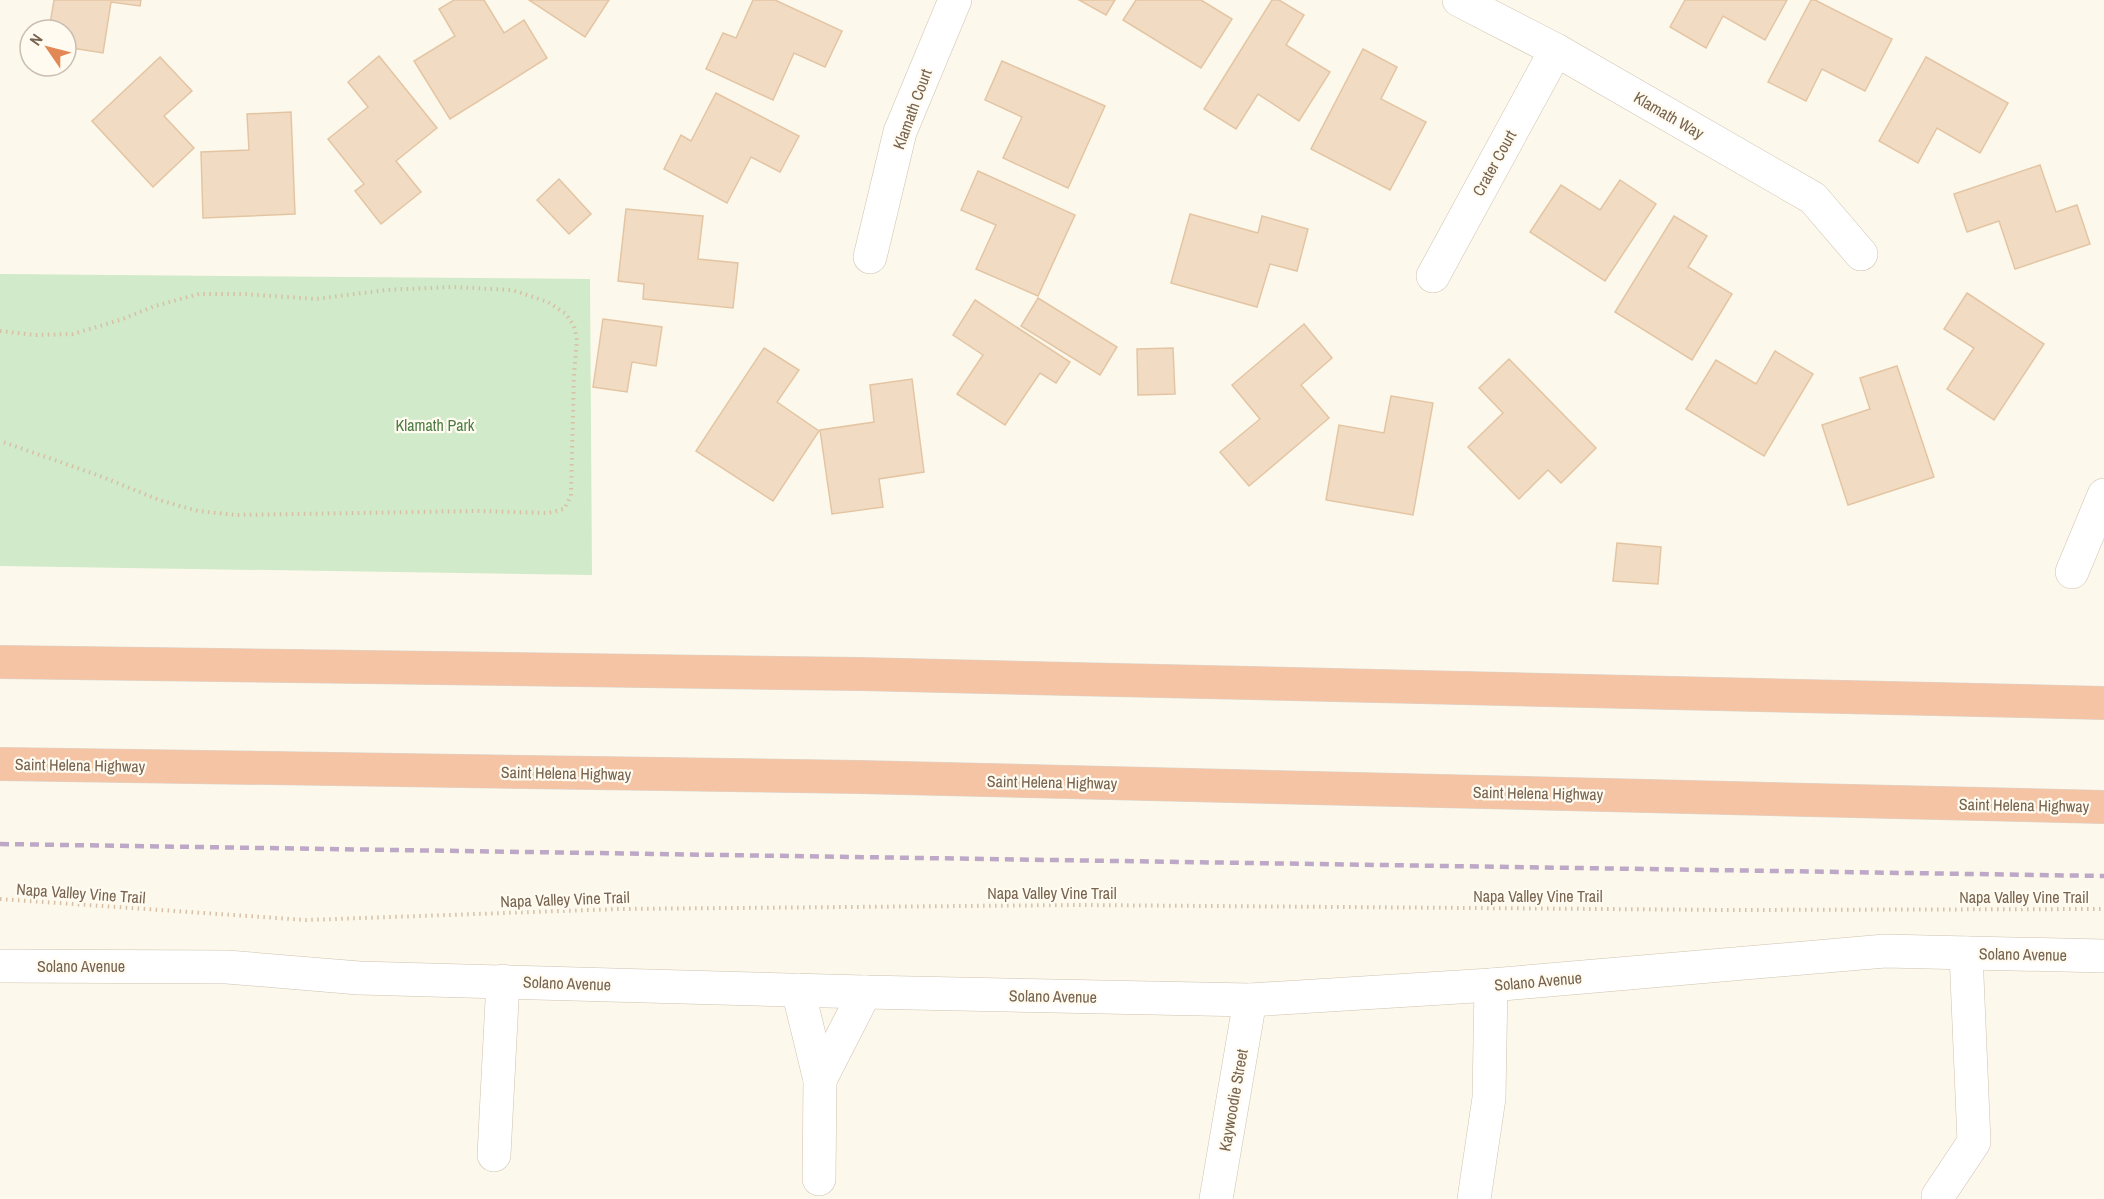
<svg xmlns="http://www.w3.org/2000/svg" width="2104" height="1199" font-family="'Archivo Narrow',sans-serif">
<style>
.green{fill:#d1eac9}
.building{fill:#f1dcc3;stroke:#e4c5a3;stroke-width:1.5}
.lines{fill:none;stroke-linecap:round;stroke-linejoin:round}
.minor-casing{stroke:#cfc2b0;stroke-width:34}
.highway-casing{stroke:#dcd6d1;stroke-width:34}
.path{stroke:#d7c0a5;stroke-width:4;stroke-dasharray:1.5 4.5;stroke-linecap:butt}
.minor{stroke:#fff;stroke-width:33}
.highway{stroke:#f4c4a4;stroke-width:33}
.rail{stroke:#bda8c7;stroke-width:4.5;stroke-dasharray:9 6;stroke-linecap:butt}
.labels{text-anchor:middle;stroke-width:4.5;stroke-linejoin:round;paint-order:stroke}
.street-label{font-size:16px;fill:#77634e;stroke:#fffbf1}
.park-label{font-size:16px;fill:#4d7d45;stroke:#fffbf1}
</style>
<rect width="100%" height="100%" fill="#fcf8eb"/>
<polygon class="green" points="0,274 590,279 592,575 0,566"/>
<g class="building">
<polygon points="54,0 141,0 140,6 111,2 103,53 66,47 66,30 49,30"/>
<polygon points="454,0 484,0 504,33 524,20 547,58 450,119 414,61 455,36 439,9"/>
<polygon points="529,0 609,0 585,37"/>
<polygon points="753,0 775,0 842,31 825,67 794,53 773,100 706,69 723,33 736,38"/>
<polygon points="1079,0 1115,0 1106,15"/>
<polygon points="1136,0 1201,0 1232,19 1201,68 1123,20"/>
<polygon points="1272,0 1279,0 1304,15 1286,45 1330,72 1299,121 1258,94 1236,129 1204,109"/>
<polygon points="1685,0 1787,0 1765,40 1723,16 1706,48 1670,27"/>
<polygon points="1811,0 1815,0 1892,39 1865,91 1822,69 1806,101 1768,82"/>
<polygon points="1363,49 1397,67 1381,99 1426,122 1390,190 1311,149"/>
<polygon points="379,56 437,128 396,161 421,192 381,224 355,191 364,184 328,139 368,107 348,82"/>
<polygon points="160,57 192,91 164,116 194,148 153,187 92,121"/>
<polygon points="1926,57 2008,103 1980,153 1937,128 1918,163 1879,141"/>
<polygon points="1002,61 1105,106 1068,188 1003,158 1022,117 985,100"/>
<polygon points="716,93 799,136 780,172 751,157 727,203 664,169 681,135 691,141"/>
<polygon points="291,112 295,214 203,218 201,152 249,150 247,114"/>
<polygon points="2040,165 2056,212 2077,205 2090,244 2015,269 1999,221 1967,232 1954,194"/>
<polygon points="978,171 1075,215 1038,296 976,269 996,225 961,210"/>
<polygon points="559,179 591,214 569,234 537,200"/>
<polygon points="1620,180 1656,204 1605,281 1530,232 1561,185 1600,210"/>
<polygon points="626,209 703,216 698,259 738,263 733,308 643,299 644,284 618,281"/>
<polygon points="1190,214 1258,233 1262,216 1308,229 1297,271 1270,264 1257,307 1171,283"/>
<polygon points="1674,216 1707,236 1688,267 1732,294 1692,360 1615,312"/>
<polygon points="1967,293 2044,344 1994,420 1947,389 1974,348 1944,329"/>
<polygon points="1038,298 1117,347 1100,375 1021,326"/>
<polygon points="975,300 1070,362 1056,383 1040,373 1005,425 957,394 983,355 953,335"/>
<polygon points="603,319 662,327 656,366 632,362 627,392 593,387"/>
<polygon points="1304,324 1332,358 1301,385 1329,418 1249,486 1220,452 1260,419 1232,385"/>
<polygon points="764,348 799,370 777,402 819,431 773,501 696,451"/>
<polygon points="1173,348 1175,394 1138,395 1137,349"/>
<polygon points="1775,351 1813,374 1764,456 1686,409 1716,360 1756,384"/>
<polygon points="1509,359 1596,448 1561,483 1548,470 1519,499 1468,447 1503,413 1479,388"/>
<polygon points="1897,366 1934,477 1848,505 1822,425 1870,409 1860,378"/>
<polygon points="912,379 924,472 879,479 883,507 832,514 820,430 874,422 870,385"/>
<polygon points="1391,396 1433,403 1413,515 1326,500 1339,425 1384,433"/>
<polygon points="1617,543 1661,547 1658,584 1613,581"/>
</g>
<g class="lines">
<defs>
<g id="minor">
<polyline points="1459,0 1556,50 1813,198 1861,254"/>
<polyline points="870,257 900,132 955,0"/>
<polyline points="1433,276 1556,50"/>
<polyline points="2072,572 2104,495"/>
<polyline points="0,966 227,967 359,978 865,992 1250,1000 1491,985 1885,951 2104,956"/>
<polyline points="798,990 820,1080 819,1179"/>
<polyline points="820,1080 865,992"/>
<polyline points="494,1155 503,981"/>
<polyline points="1938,1196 1974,1142 1966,953"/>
<polyline points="1216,1199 1250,1000"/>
<polyline points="1474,1199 1489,1098 1491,985"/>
</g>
<g id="highway">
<polyline points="0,662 860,674 2104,703"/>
<polyline points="0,764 859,777 2104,807"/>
</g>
</defs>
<use href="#minor" class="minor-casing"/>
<use href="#highway" class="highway-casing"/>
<g class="path">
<polyline points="0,331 34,335 73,334 120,320 155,306 199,294 242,294 316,299 386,290 452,287 512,290 548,302 566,314 574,326 577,340 574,373 571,496 564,509 548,513 477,511 236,515 198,511 159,500 100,476 0,441"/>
<polyline points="0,899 306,920 618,909 1079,905 1731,910 2104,909"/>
</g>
<use href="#minor" class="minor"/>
<use href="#highway" class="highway"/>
<polyline class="rail" points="0,844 2104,876"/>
</g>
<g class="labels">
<g class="street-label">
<text transform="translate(912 109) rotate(-70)" y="6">Klamath Court</text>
<text transform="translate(1669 115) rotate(30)" y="6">Klamath Way</text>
<text transform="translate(1494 163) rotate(-61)" y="6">Crater Court</text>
<text transform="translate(80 765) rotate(1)" y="6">Saint Helena Highway</text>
<text transform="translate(566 773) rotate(1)" y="6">Saint Helena Highway</text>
<text transform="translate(1052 782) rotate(1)" y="6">Saint Helena Highway</text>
<text transform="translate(1538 793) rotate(1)" y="6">Saint Helena Highway</text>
<text transform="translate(2024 805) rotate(1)" y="6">Saint Helena Highway</text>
<text transform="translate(81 893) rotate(4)" y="6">Napa Valley Vine Trail</text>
<text x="1052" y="899">Napa Valley Vine Trail</text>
<text x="1538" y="902">Napa Valley Vine Trail</text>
<text x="2024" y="903">Napa Valley Vine Trail</text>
<text transform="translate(565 899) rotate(-2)" y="6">Napa Valley Vine Trail</text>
<text transform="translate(2023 954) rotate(1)" y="6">Solano Avenue</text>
<text x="81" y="972">Solano Avenue</text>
<text transform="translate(1538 981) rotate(-5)" y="6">Solano Avenue</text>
<text transform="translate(567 983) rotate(2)" y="6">Solano Avenue</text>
<text transform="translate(1053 996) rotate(1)" y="6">Solano Avenue</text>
<text transform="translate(1233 1100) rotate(-80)" y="6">Kaywoodie Street</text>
</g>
<g class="park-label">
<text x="435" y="431">Klamath Park</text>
</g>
</g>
<g transform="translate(48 48) rotate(305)"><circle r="28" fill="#fffbf1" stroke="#c9beb0" stroke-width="1.5"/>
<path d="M0-4.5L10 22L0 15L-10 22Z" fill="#e28854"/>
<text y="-9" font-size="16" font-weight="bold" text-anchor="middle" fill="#77634e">N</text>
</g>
</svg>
